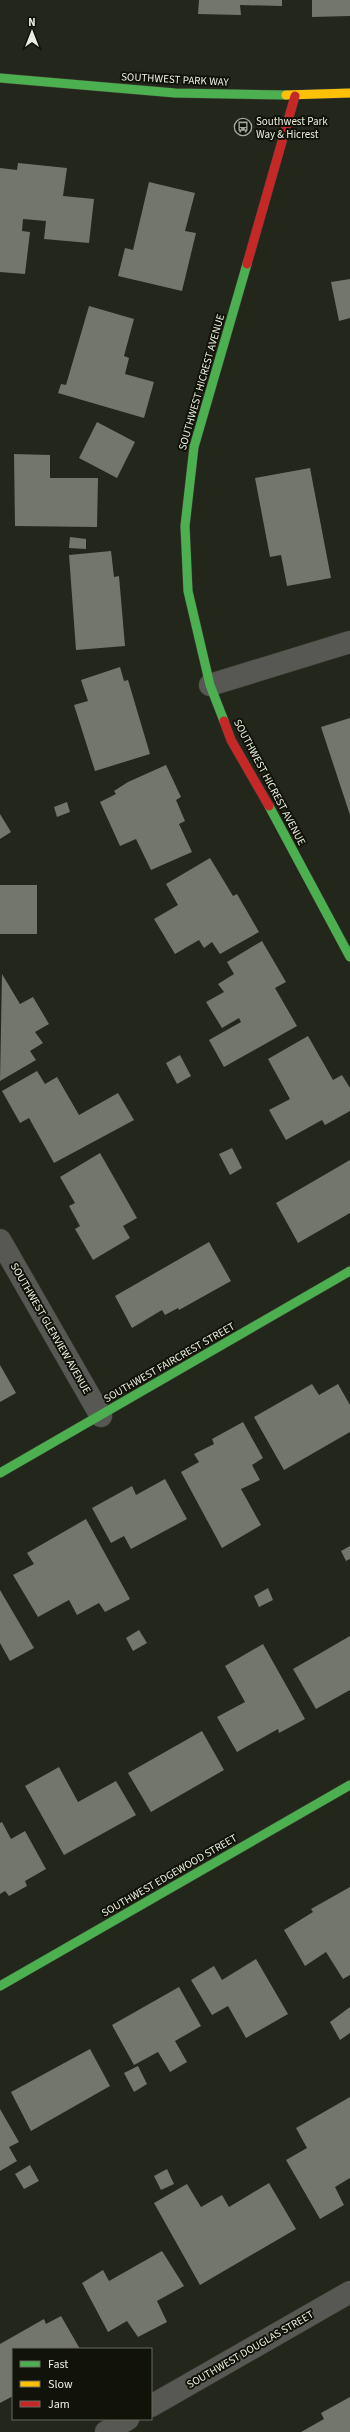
<svg xmlns="http://www.w3.org/2000/svg" width="350" height="2432" font-family="'Source Sans 3',sans-serif">
<style>
.building{fill:#73766b}
.lines{fill:none;stroke-linecap:round;stroke-linejoin:round}
.street-casing{stroke:#3e4136;stroke-width:23}
.fast-casing{stroke:#3e4136;stroke-width:10}
.slow-casing{stroke:#3e4136;stroke-width:10}
.jam-casing{stroke:#3e4136;stroke-width:10}
.street{stroke:#575853;stroke-width:22}
.fast{stroke:#4caf50;stroke-width:9}
.slow{stroke:#ffc107;stroke-width:9}
.jam{stroke:#c62828;stroke-width:9}
.labels{text-anchor:middle;stroke-width:4;stroke-linejoin:round;paint-order:stroke}
.street-label{font-size:11px;fill:#eaeedf;stroke:#111309}
.poi-label{font-size:11px;fill:#eaeedf;stroke:#111309;text-anchor:start}
</style>
<rect width="100%" height="100%" fill="#23261a"/>
<g class="building">
<polygon points="199,0 282,0 282,6 240,5 241,15 198,14"/>
<polygon points="312,0 350,0 350,16 312,17"/>
<polygon points="18,163 67,168 63,196 94,199 89,243 44,239 46,221 23,219 22,231 30,232 25,274 0,272 0,168 17,170"/>
<polygon points="149,182 195,193 185,231 196,233 182,291 118,276 125,248 133,250"/>
<polygon points="350,279 350,318 339,321 331,282"/>
<polygon points="89,306 134,319 124,356 129,358 125,374 154,382 144,418 58,393 61,384 66,385"/>
<polygon points="97,422 135,442 117,478 79,458"/>
<polygon points="14,454 50,455 50,478 98,478 97,527 15,526"/>
<polygon points="310,468 331,578 287,586 281,555 270,557 255,478"/>
<polygon points="70,537 86,539 86,549 69,548"/>
<polygon points="111,551 114,577 119,576 125,646 76,650 69,555"/>
<polygon points="120,667 124,681 128,680 150,754 95,771 74,705 88,701 81,680"/>
<polygon points="350,718 350,815 321,727"/>
<polygon points="166,765 181,797 176,800 185,821 179,824 192,852 151,870 136,839 120,846 100,802 116,794 114,791 128,782"/>
<polygon points="67,802 70,812 57,817 54,807"/>
<polygon points="0,814 11,832 0,839"/>
<polygon points="210,858 233,896 237,894 259,932 220,954 212,942 204,948 199,940 175,954 154,919 178,905 166,884"/>
<rect x="0" y="885" width="37" height="49"/>
<polygon points="262,941 286,982 275,988 297,1026 224,1067 209,1040 241,1022 239,1018 222,1028 206,1002 224,992 218,984 234,974 227,962"/>
<polygon points="2,974 20,1004 33,997 49,1024 35,1032 43,1043 30,1051 36,1060 0,1081"/>
<polygon points="308,1036 333,1080 342,1075 350,1088 350,1111 325,1125 322,1120 286,1140 269,1110 290,1099 268,1059"/>
<polygon points="180,1055 191,1076 177,1084 166,1063"/>
<polygon points="37,1071 45,1084 57,1077 79,1115 118,1093 134,1120 54,1163 29,1118 20,1123 2,1091"/>
<polygon points="232,1148 242,1168 230,1175 219,1154"/>
<polygon points="100,1153 137,1218 123,1226 130,1238 93,1260 75,1229 80,1226 69,1206 75,1203 60,1177"/>
<polygon points="350,1160 350,1213 298,1243 276,1203"/>
<polygon points="209,1242 231,1281 179,1310 178,1308 165,1315 162,1310 132,1328 115,1296"/>
<polygon points="0,1365 16,1393 0,1402"/>
<polygon points="312,1384 319,1395 338,1384 350,1405 350,1432 284,1470 254,1417"/>
<polygon points="243,1422 263,1458 252,1465 260,1480 241,1489 261,1525 222,1548 181,1472 199,1462 194,1454 214,1444 212,1439"/>
<polygon points="165,1479 187,1519 131,1549 124,1536 111,1543 92,1508 132,1486 136,1495"/>
<polygon points="86,1519 130,1599 105,1612 99,1603 77,1615 69,1600 38,1617 13,1575 34,1564 27,1553"/>
<polygon points="350,1546 350,1559 346,1561 341,1551"/>
<polygon points="268,1588 273,1600 259,1607 254,1596"/>
<polygon points="0,1590 34,1648 10,1661 0,1643"/>
<polygon points="139,1630 147,1643 133,1651 126,1638"/>
<polygon points="350,1636 350,1690 316,1709 293,1669"/>
<polygon points="263,1644 305,1719 279,1733 278,1729 237,1752 217,1717 245,1702 225,1666"/>
<polygon points="202,1731 224,1770 151,1812 128,1773"/>
<polygon points="59,1767 78,1802 116,1781 136,1815 64,1855 25,1786"/>
<polygon points="2,1822 11,1839 25,1831 46,1869 25,1881 27,1886 9,1896 5,1891 0,1894 0,1823"/>
<polygon points="350,1887 350,1975 343,1979 326,1952 305,1966 284,1930 313,1912 311,1909"/>
<polygon points="256,1959 288,2014 246,2038 228,2006 212,2015 191,1980 214,1966 222,1980"/>
<polygon points="179,1987 201,2026 175,2041 187,2062 170,2072 158,2052 134,2065 112,2025"/>
<polygon points="350,2007 350,2033 340,2040 330,2022"/>
<polygon points="90,2049 110,2086 31,2131 11,2092"/>
<polygon points="138,2066 147,2084 134,2092 124,2073"/>
<polygon points="350,2097 350,2178 335,2187 344,2205 320,2219 286,2160 307,2148 296,2128"/>
<polygon points="0,2109 19,2142 9,2147 17,2161 0,2171"/>
<polygon points="30,2165 39,2181 24,2189 15,2174"/>
<polygon points="167,2169 174,2184 161,2190 154,2176"/>
<polygon points="269,2183 296,2229 200,2285 154,2203 187,2184 201,2207 222,2195 229,2207"/>
<polygon points="162,2251 184,2286 157,2301 167,2322 138,2337 127,2321 108,2332 82,2283 103,2270 109,2281"/>
<polygon points="61,2316 80,2349 13,2349 13,2396 0,2403 0,2344 44,2319 46,2324"/>
<polygon points="350,2397 350,2432 301,2432 324,2419 321,2413"/>
</g>
<g class="lines">
<defs>
<g id="street">
<polyline points="210,685 350,642"/>
<polyline points="0,1240 101,1416"/>
<polyline points="151,2406 350,2292"/>
<polyline points="106,2432 128,2419"/>
</g>
<g id="fast">
<polyline points="0,78 175,93 286,95"/>
<polyline points="224,721 210,685 188,591 185,526 194,447 247,264"/>
<polyline points="269,806 350,957"/>
<polyline points="0,1473 350,1271"/>
<polyline points="0,1986 350,1785"/>
</g>
<polyline id="slow" points="286,95 350,93"/>
<g id="jam">
<polyline points="247,264 295,96"/>
<polyline points="224,721 231,740 269,806"/>
</g>
</defs>
<use href="#street" class="street-casing"/>
<use href="#fast" class="fast-casing"/>
<use href="#slow" class="slow-casing"/>
<use href="#jam" class="jam-casing"/>
<use href="#street" class="street"/>
<use href="#fast" class="fast"/>
<use href="#slow" class="slow"/>
<use href="#jam" class="jam"/>
</g>
<defs>
<symbol id="bus-ring" viewBox="-11 -11 22 22"><circle r="9.5" fill="#111309" stroke="#a4a89a" stroke-width="1.5"/><path d="M-5-6H5V4H4V6H2V4H-2V6H-4V4H-5ZM-3.5-4V0h7V-4ZM-3.5 1.2v1.5H-2V1.2ZM2 1.2v1.5H3.5V1.2Z" fill="#a4a89a"/></symbol>
</defs>
<g fill-rule="evenodd">
<use href="#bus-ring" x="233" y="117" width="20" height="20"/>
</g>
<g class="labels">
<g class="street-label">
<text transform="translate(175 79) rotate(3)" y="4">SOUTHWEST PARK WAY</text>
<text transform="translate(201 382) rotate(-74)" y="4">SOUTHWEST HICREST AVENUE</text>
<text transform="translate(270 782) rotate(62)" y="4">SOUTHWEST HICREST AVENUE</text>
<text transform="translate(51 1328) rotate(60)" y="4">SOUTHWEST GLENVIEW AVENUE</text>
<text transform="translate(169 1362) rotate(-30)" y="4">SOUTHWEST FAIRCREST STREET</text>
<text transform="translate(169 1875) rotate(-30)" y="4">SOUTHWEST EDGEWOOD STREET</text>
<text transform="translate(250 2349) rotate(-30)" y="4">SOUTHWEST DOUGLAS STREET</text>
</g>
<g class="poi-label">
<text x="256" y="125">Southwest Park<tspan x="256" dy="13">Way &amp; Hicrest</tspan></text>
</g>
</g>
<rect x="12" y="2348" width="140" height="72" fill="#111309" stroke="#686b5f"/>
<rect x="20" y="2361" width="20" height="6" fill="#4caf50" stroke="#686b5f"/>
<text x="48" y="2368" font-size="12" fill="#eaeedf">Fast</text>
<rect x="20" y="2381" width="20" height="6" fill="#ffc107" stroke="#686b5f"/>
<text x="48" y="2388" font-size="12" fill="#eaeedf">Slow</text>
<rect x="20" y="2401" width="20" height="6" fill="#c62828" stroke="#686b5f"/>
<text x="48" y="2408" font-size="12" fill="#eaeedf">Jam</text>
<g transform="translate(32 32)" stroke="#111309" stroke-width="3" paint-order="stroke">
<path d="M0-3L7 15L0 10L-7 15Z" fill="#eaeedf"/>
<text y="-6" font-size="11" font-weight="bold" text-anchor="middle" fill="#eaeedf">N</text>
</g>
</svg>
